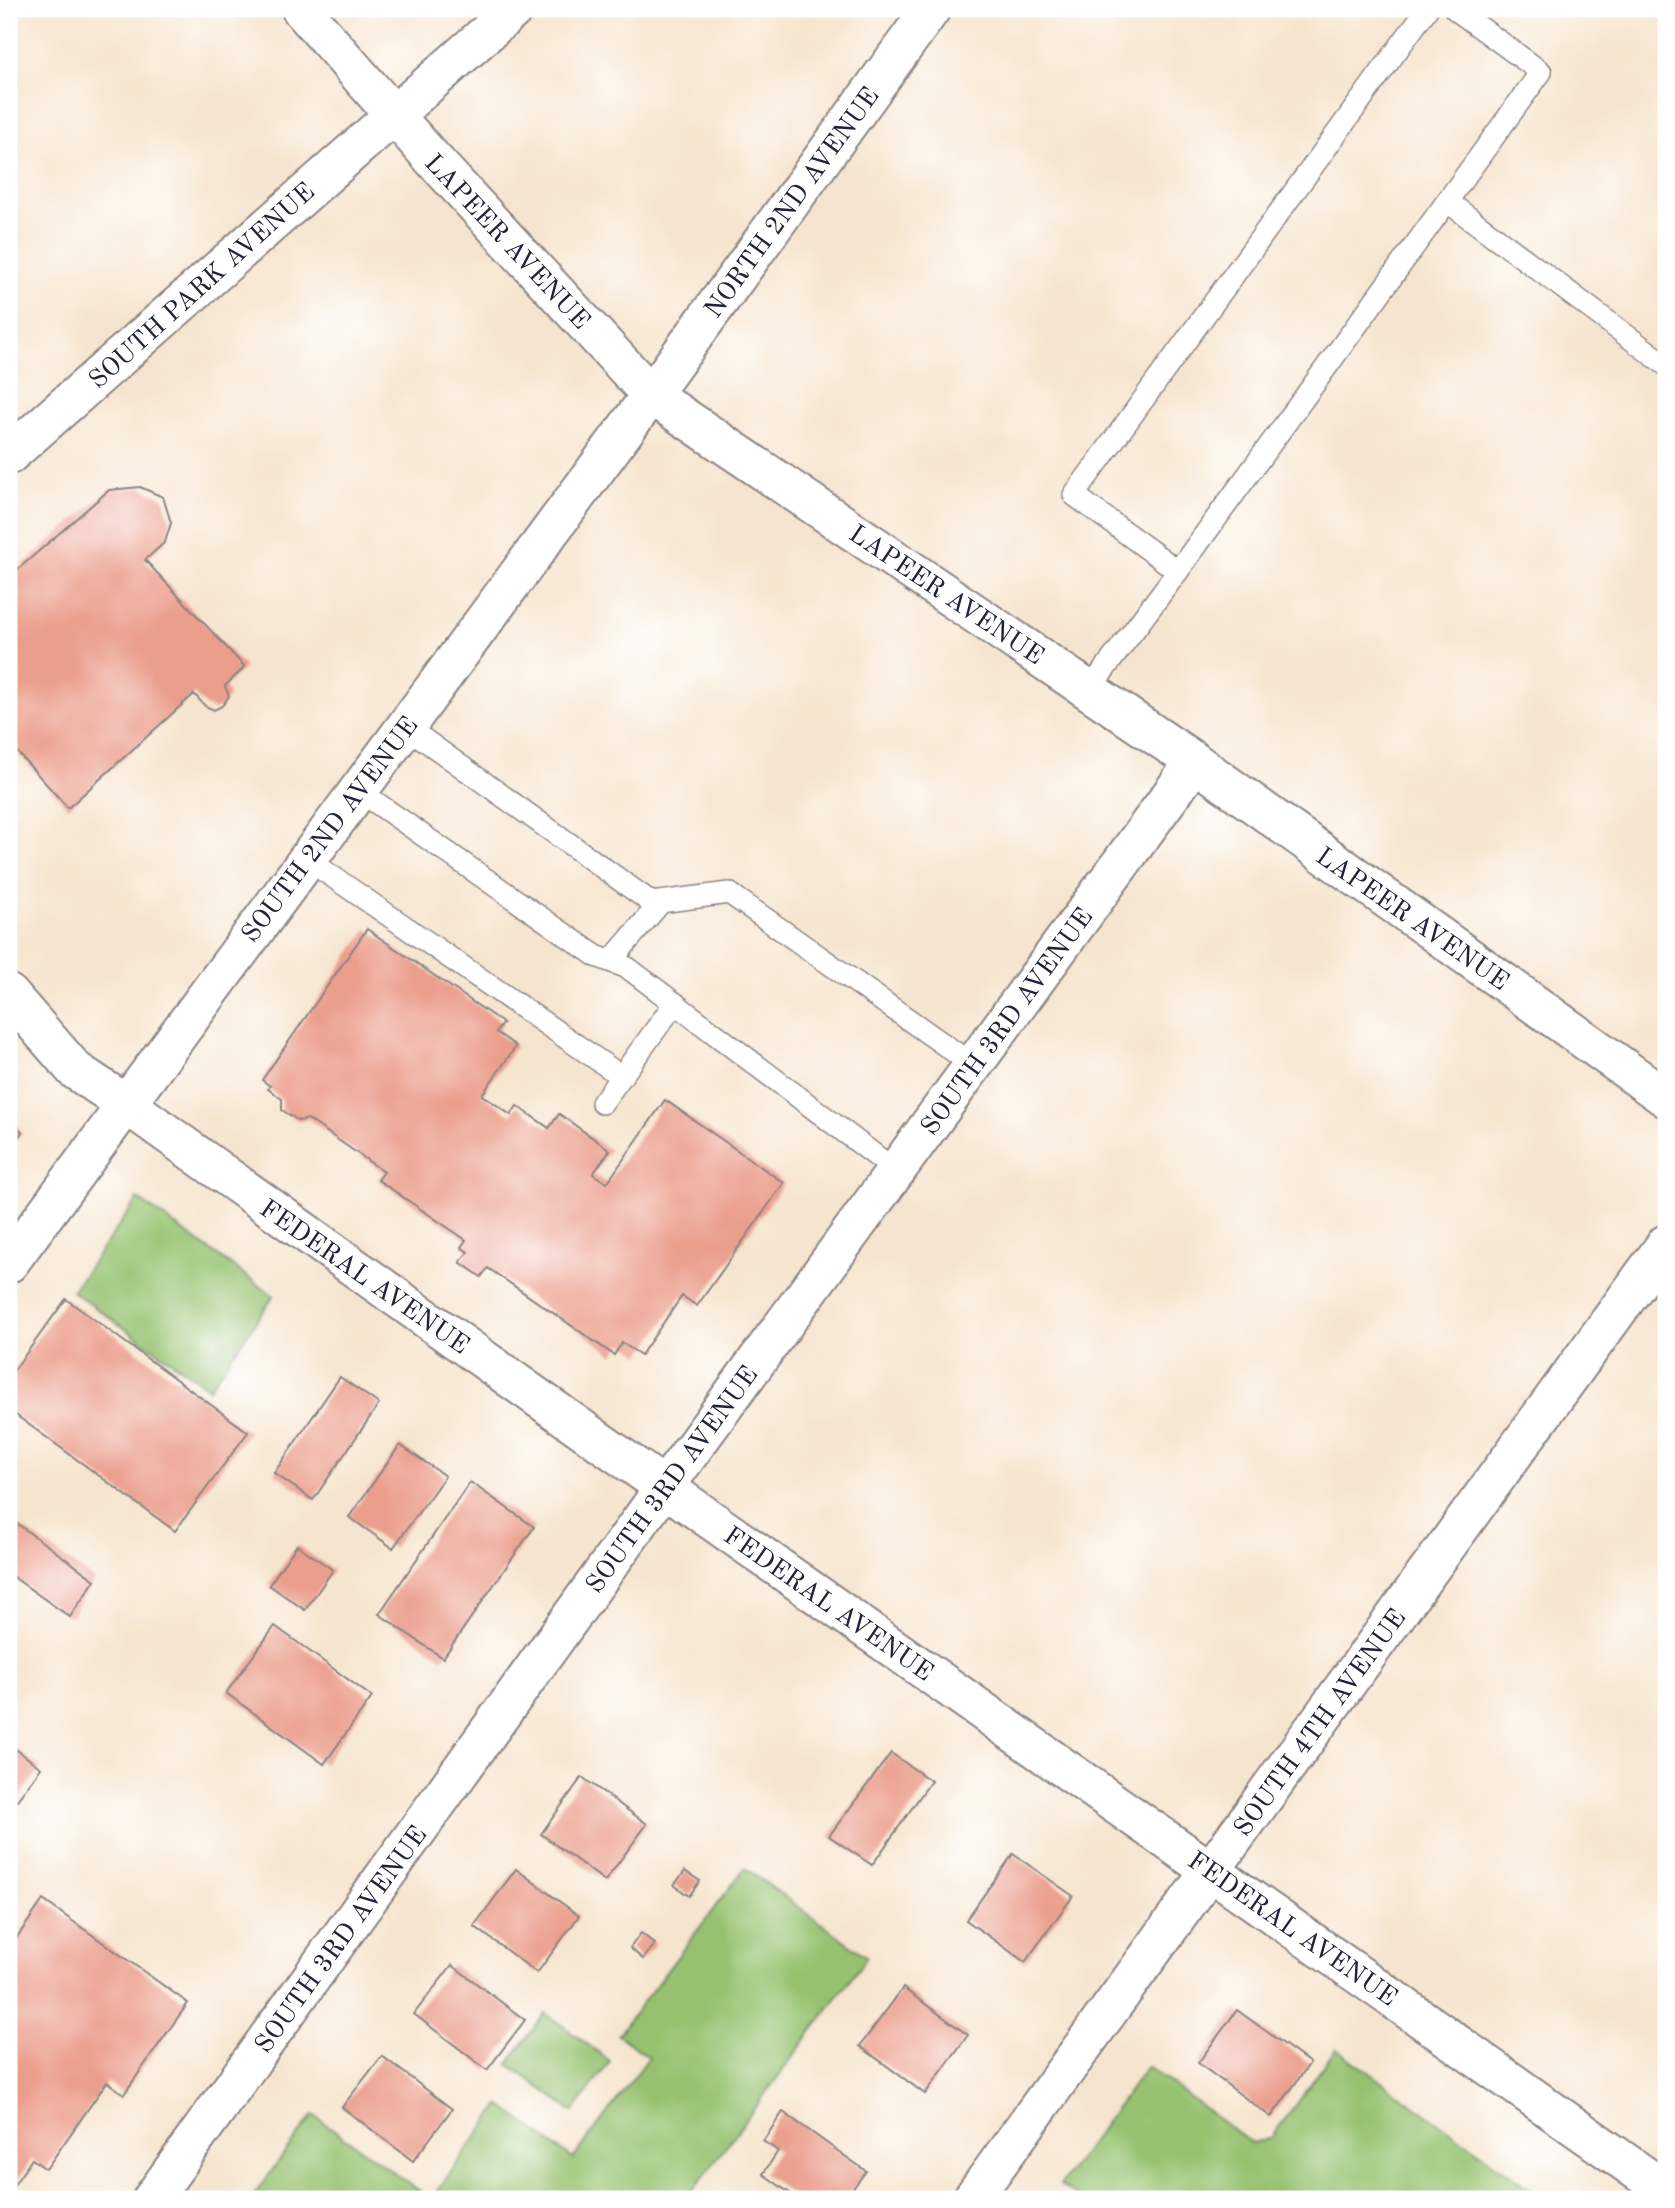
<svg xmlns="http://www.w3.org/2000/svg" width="1675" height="2208" font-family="'Old Standard TT',serif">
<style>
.green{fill:#96c270;stroke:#5c7256;stroke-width:2}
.building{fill:#eb9e8c}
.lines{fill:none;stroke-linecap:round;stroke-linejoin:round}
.service-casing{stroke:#8c8484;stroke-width:24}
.minor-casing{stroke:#8c8484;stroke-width:42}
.tertiary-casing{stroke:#8c8484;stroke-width:42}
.service{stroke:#fff;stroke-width:21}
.minor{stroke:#fff;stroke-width:38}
.tertiary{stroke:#fff;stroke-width:38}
.labels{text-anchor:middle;stroke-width:5;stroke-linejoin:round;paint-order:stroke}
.street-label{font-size:26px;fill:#22223b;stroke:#fff}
</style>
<rect width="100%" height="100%" fill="#fff"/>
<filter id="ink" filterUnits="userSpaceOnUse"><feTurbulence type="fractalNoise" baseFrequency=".0143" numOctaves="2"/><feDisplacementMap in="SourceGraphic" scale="14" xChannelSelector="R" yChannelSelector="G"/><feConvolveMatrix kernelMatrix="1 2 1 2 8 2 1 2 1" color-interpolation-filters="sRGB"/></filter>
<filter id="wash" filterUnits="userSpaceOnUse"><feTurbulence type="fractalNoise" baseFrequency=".00686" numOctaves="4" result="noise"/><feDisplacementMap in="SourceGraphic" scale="28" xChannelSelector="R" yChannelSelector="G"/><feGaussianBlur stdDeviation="1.57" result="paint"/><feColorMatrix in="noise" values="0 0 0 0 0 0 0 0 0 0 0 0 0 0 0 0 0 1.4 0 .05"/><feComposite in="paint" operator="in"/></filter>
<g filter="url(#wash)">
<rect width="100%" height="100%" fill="#f6e5ce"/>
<g class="green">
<polygon points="138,1199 274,1296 209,1388 72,1291"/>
<polygon points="745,1868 867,1957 687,2199 251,2199 313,2115 431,2199 500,2105 573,2159 649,2057 618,2035"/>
<polygon points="545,2013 610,2061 573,2112 508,2064"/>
<polygon points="1336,2049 1544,2199 1080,2199 1060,2185 1147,2066 1252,2144 1271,2138"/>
</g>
<g id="blocks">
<g class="building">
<polygon points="140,487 163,497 171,523 165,542 145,560 245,667 225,686 229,696 222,706 214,710 205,706 194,694 68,808 9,743 9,577 109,490"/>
<polygon points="367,929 503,1023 496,1032 516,1046 482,1095 511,1115 517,1106 549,1128 559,1114 610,1150 593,1174 607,1183 665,1100 784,1183 697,1306 682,1296 641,1355 622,1343 614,1355 488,1268 481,1277 460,1262 468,1252 461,1247 466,1240 378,1180 384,1172 308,1119 299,1121 282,1110 282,1099 268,1089 270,1086 262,1080"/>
<polygon points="9,1117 22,1132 9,1150"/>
<polygon points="66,1299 248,1432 175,1531 9,1410 9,1377"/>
<polygon points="340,1377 379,1404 313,1500 274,1473"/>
<polygon points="400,1445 445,1476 393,1548 349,1517"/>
<polygon points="470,1482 534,1527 443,1658 379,1614"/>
<polygon points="9,1518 95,1580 70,1617 9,1574"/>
<polygon points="297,1545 333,1570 305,1610 269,1585"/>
<polygon points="275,1626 372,1697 324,1764 226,1693"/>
<polygon points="9,1744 41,1768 9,1811"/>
<polygon points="891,1753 931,1781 872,1865 829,1836"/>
<polygon points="582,1777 647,1824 605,1881 541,1834"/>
<polygon points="1013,1854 1073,1896 1025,1962 966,1920"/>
<polygon points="516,1869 579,1916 537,1973 474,1926"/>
<polygon points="685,1871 700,1881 689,1896 674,1885"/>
<polygon points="43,1900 188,2003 124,2094 107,2082 46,2169 32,2159 9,2192 9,1949"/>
<polygon points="641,1933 655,1944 643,1959 630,1948"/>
<polygon points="452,1965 525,2020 487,2070 414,2014"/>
<polygon points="903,1988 968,2035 925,2094 860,2046"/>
<polygon points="1237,2010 1310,2063 1271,2117 1198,2063"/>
<polygon points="382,2056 452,2109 413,2161 342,2107"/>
<polygon points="783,2112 866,2171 845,2199 798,2199 763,2174 778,2151 763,2141"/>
</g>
</g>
</g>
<g filter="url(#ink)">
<use href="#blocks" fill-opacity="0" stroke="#8c8484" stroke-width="2"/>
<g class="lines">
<defs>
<g id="service">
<polyline points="1448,202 1666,365"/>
<polyline points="1178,571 1074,495 1427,9"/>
<polyline points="1089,690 1178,571 1541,72 1455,9"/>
<polyline points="405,726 652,903 729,893 973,1065"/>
<polyline points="358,790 596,956 628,968 896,1171"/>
<polyline points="307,859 621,1076"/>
<polyline points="611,961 661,902"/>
<polyline points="602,1103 675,1003"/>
</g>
<g id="minor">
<polyline points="301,9 430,156 651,395"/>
<polyline points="9,455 514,9"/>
<path d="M9,994L75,1070L126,1104C636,1471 1153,1829 1666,2191"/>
<polyline points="152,2199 664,1488 1195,762"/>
<polyline points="972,2199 1666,1244"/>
</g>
<g id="tertiary">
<polyline points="651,395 1195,762 1666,1098"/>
<polyline points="9,1263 651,395 931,9"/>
</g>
</defs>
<use href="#service" class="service-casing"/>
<use href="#minor" class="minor-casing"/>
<use href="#tertiary" class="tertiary-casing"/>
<use href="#service" class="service"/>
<use href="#minor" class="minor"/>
<use href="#tertiary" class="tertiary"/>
</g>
</g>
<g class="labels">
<g class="street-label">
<text transform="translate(791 202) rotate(-54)" y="9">NORTH 2ND AVENUE</text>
<text transform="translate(508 241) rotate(47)" y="9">LAPEER AVENUE</text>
<text transform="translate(201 285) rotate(-42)" y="9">SOUTH PARK AVENUE</text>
<text transform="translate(947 594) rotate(34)" y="9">LAPEER AVENUE</text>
<text transform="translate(329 829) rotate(-53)" y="9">SOUTH 2ND AVENUE</text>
<text transform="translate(1413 918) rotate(35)" y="9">LAPEER AVENUE</text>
<text transform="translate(1006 1021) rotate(-54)" y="9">SOUTH 3RD AVENUE</text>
<text transform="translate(365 1276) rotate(35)" y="9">FEDERAL AVENUE</text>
<text transform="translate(671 1479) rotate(-54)" y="9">SOUTH 3RD AVENUE</text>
<text transform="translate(829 1603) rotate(35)" y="9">FEDERAL AVENUE</text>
<text transform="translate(1319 1722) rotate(-54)" y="9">SOUTH 4TH AVENUE</text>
<text transform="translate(1293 1928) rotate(35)" y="9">FEDERAL AVENUE</text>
<text transform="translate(340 1939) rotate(-54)" y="9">SOUTH 3RD AVENUE</text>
</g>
</g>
<rect width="1675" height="2208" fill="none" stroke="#fff" stroke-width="35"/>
</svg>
